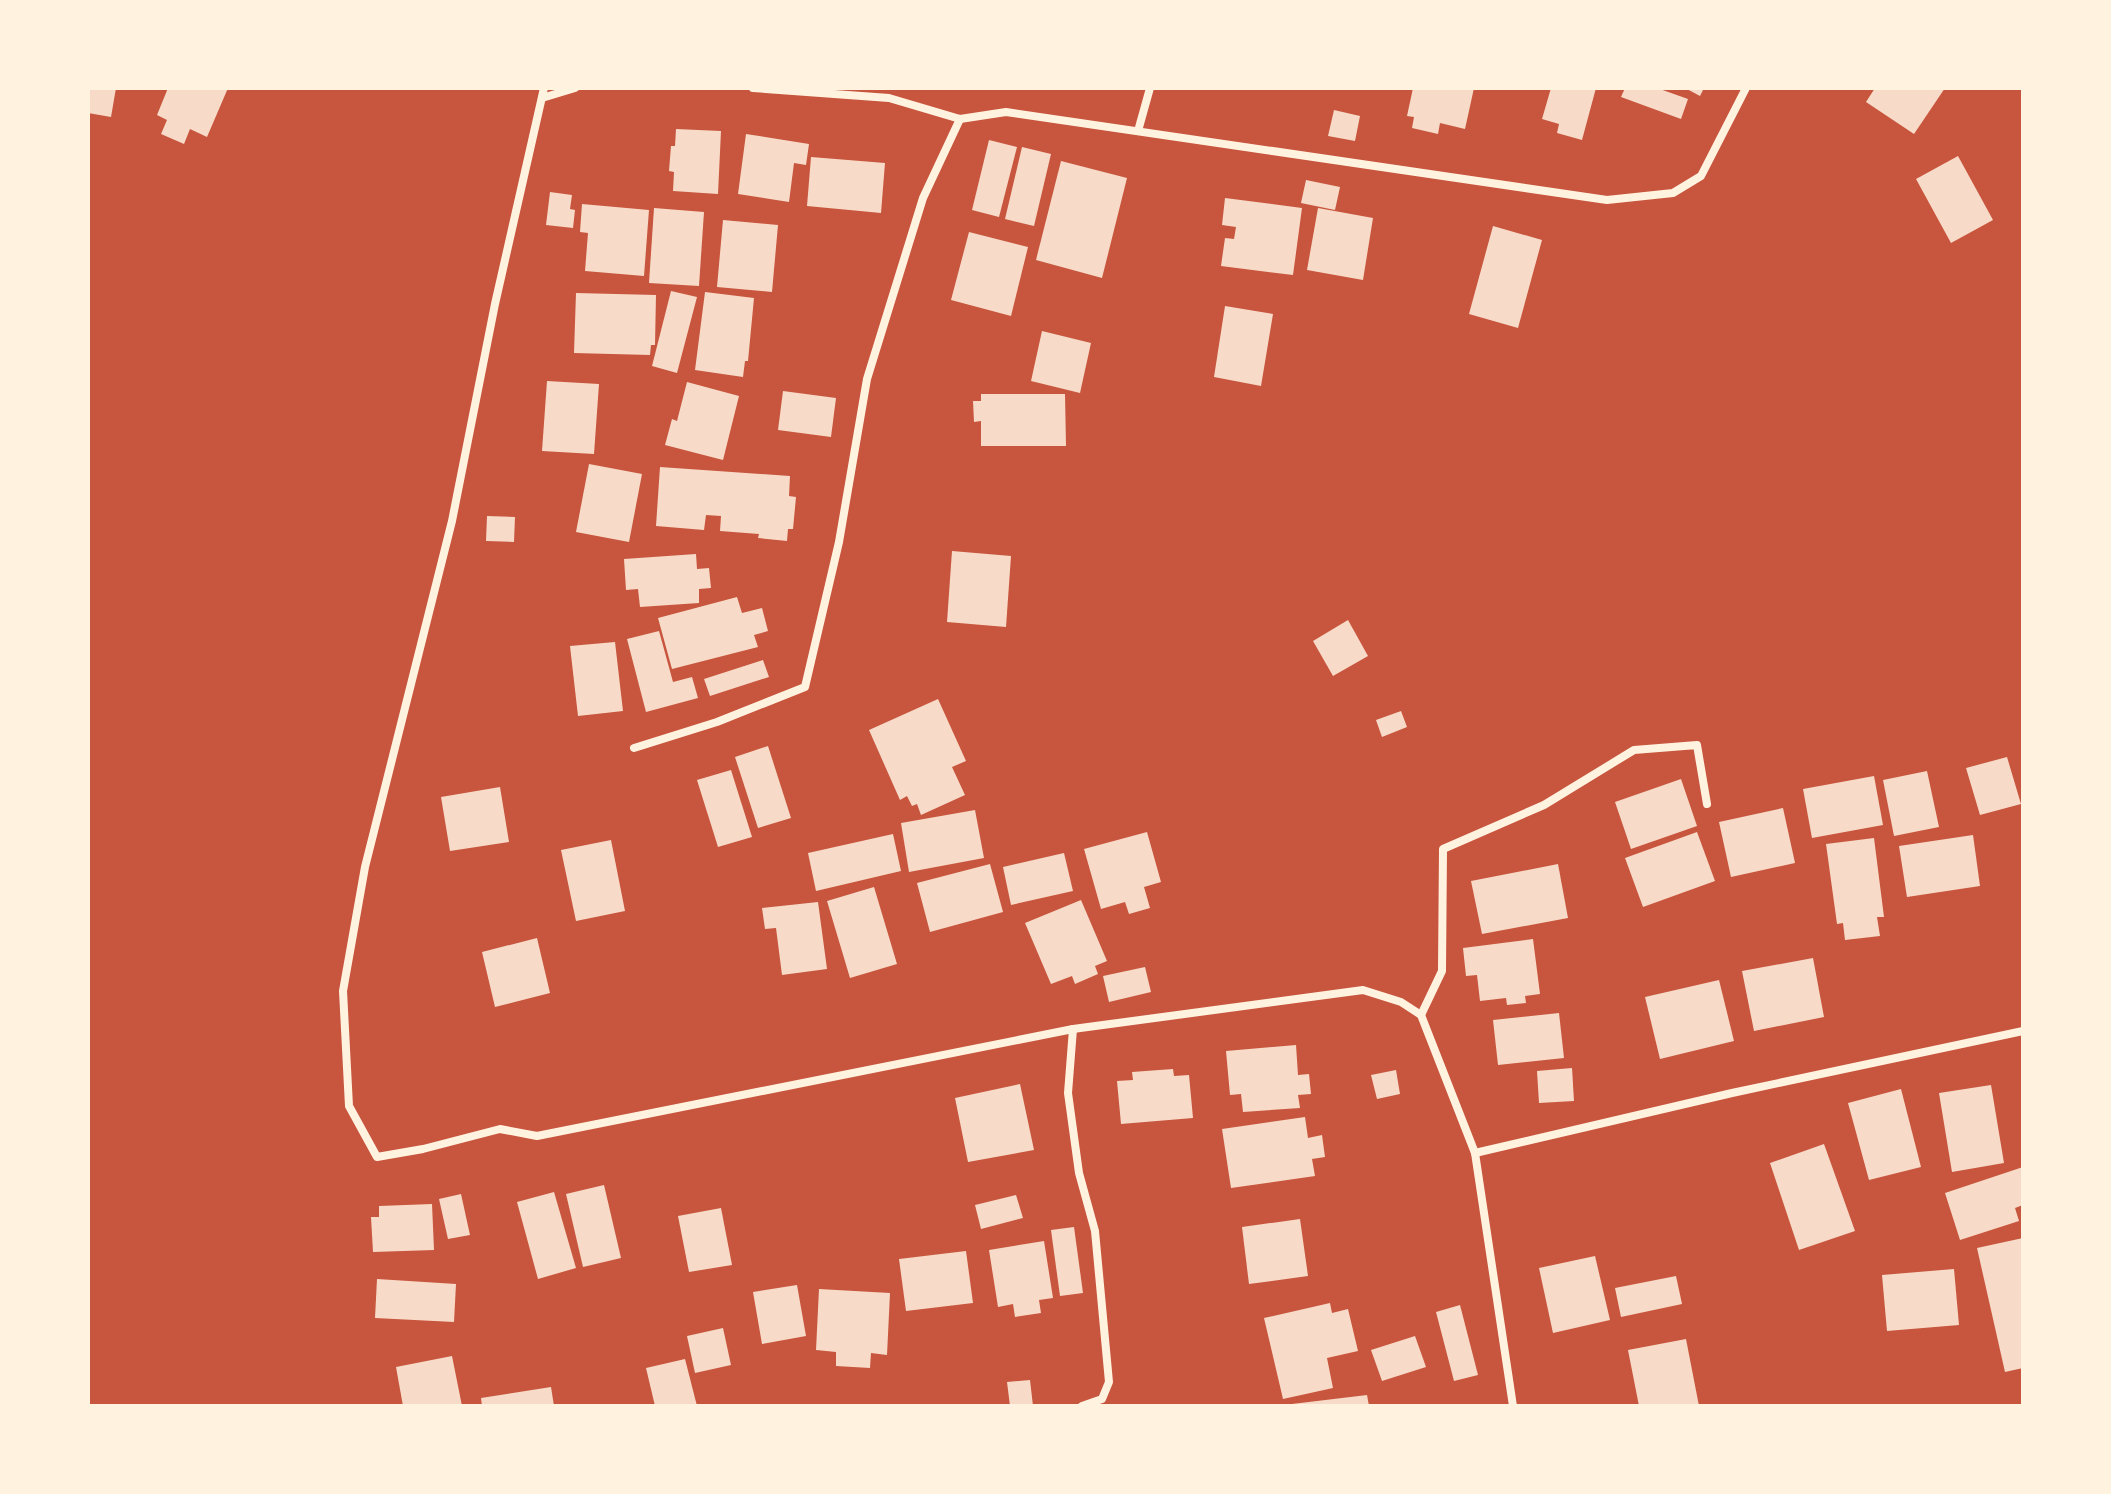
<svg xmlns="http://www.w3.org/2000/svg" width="2111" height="1494" font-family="'Fira Sans Condensed',sans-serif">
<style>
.building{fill:#f7dbc8}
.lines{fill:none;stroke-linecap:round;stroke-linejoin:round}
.minor{stroke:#fff3e0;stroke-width:8}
</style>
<rect width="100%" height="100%" fill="#c8553d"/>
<g class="building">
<polygon points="88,88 116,88 111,117 88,113"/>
<polygon points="168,88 228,88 207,137 190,129 184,144 161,134 167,120 157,115"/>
<polygon points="1413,88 1474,88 1465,129 1440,123 1438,134 1412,128 1414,117 1407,116"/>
<polygon points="1551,88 1596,88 1582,140 1557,133 1559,124 1542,119"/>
<polygon points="1625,88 1657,88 1688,99 1681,119 1621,97"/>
<polygon points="1685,88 1704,88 1700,96"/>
<polygon points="1875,88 1945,88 1914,134 1866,102"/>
<polygon points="1334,110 1360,116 1355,141 1328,136"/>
<polygon points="676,129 721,131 718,194 673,191 674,172 669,171 671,146 675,146"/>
<polygon points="746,134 809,144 806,165 794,163 789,202 738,194"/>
<polygon points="989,140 1017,147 999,217 972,210"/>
<polygon points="1022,147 1051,154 1034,226 1005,219"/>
<polygon points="1958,156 1993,220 1951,243 1916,179"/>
<polygon points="811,157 885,163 881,213 807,206"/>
<polygon points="1061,161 1127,178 1102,278 1036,260"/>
<polygon points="1306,180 1340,187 1335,210 1301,203"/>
<polygon points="550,192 572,195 570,209 575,210 573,228 546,225"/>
<polygon points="1225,198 1302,208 1293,275 1221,266 1225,238 1234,239 1236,227 1222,225"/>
<polygon points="582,204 649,210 644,276 585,271 588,233 580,232"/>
<polygon points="654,208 704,212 699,286 649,283"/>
<polygon points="1318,208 1373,218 1363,280 1307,270"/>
<polygon points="723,220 778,225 772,292 717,287"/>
<polygon points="1493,226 1542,240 1518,328 1469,314"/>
<polygon points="969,232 1028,247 1011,316 951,300"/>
<polygon points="671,291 697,297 677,373 652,366"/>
<polygon points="705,292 754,298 748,361 745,361 743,377 695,370"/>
<polygon points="576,293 656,295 655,345 651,345 650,355 574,353"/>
<polygon points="1225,306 1273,314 1261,386 1214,377"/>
<polygon points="1042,331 1091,343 1080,393 1031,381"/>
<polygon points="547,381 599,384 594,454 542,451"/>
<polygon points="687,382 739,396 723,460 665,445 672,419 677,421"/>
<polygon points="783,391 836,398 831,437 778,430"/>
<polygon points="981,394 1065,394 1066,446 981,446 981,421 974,422 973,401 981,401"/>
<polygon points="589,464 642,474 629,542 576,532"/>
<polygon points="660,467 790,476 789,496 796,497 793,529 788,529 787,541 758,538 759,534 720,531 721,516 706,515 704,530 656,526"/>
<polygon points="487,516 515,517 514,542 486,541"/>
<polygon points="952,551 1011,556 1006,627 947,622"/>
<polygon points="696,554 697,569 709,568 711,588 699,589 699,603 640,607 638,589 626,590 624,559"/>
<polygon points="737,597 742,613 762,608 768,631 754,635 758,647 672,669 658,618"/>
<polygon points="1348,620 1368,656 1333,676 1313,641"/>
<polygon points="659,631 673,682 692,677 698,698 646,712 627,639"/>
<polygon points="615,642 623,711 578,716 570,646"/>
<polygon points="763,660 769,677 710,696 704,679"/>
<polygon points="938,699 966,761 952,767 965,795 921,815 917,804 912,806 907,796 900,800 869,730"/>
<polygon points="1401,711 1407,727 1382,737 1376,720"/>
<polygon points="768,746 791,818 758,828 735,757"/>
<polygon points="2007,757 2021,804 1980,815 1966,768"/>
<polygon points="731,770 752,837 718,847 697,780"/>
<polygon points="1927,771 1939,827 1894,836 1883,780"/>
<polygon points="1874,776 1883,825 1812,838 1803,789"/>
<polygon points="1681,779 1697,826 1631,849 1615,802"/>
<polygon points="500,787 509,842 450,851 441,797"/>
<polygon points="1783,808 1795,863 1731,877 1719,822"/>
<polygon points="975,810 984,858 909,872 901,823"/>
<polygon points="1147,832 1161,882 1144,887 1150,908 1129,914 1125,902 1101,909 1084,849"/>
<polygon points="1697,832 1715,881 1643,907 1625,858"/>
<polygon points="893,834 901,871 816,891 808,853"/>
<polygon points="1973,835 1980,886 1907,897 1899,846"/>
<polygon points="1874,838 1884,917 1877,917 1880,936 1845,940 1843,923 1837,924 1826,844"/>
<polygon points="611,840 625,911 576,921 561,850"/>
<polygon points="1064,853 1073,891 1011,905 1003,867"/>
<polygon points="990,864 1003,912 930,932 917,883"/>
<polygon points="1558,864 1568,918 1482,934 1471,881"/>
<polygon points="874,887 897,964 850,978 827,901"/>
<polygon points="1081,900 1107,961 1095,966 1098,974 1075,984 1072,976 1051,984 1025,923"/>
<polygon points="818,902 827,969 782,975 776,928 765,929 762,908"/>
<polygon points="537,938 550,993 495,1007 482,952"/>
<polygon points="1533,939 1540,994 1525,996 1526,1003 1507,1005 1506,998 1480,1001 1477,975 1466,976 1463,948"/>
<polygon points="1813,958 1824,1017 1754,1031 1742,971"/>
<polygon points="1145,967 1151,992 1109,1002 1103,976"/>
<polygon points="1719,980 1734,1041 1660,1059 1645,997"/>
<polygon points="1559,1013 1564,1058 1498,1065 1493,1020"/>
<polygon points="1296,1045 1298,1075 1309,1074 1311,1094 1298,1095 1300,1108 1243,1112 1241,1094 1230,1095 1226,1051"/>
<polygon points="1572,1068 1574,1101 1539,1103 1537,1071"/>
<polygon points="1173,1069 1174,1076 1189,1075 1193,1118 1121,1124 1117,1081 1133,1080 1132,1072"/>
<polygon points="1396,1070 1400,1094 1377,1099 1371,1075"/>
<polygon points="1020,1084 1034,1150 968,1162 955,1098"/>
<polygon points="1991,1085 2004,1163 1952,1172 1939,1093"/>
<polygon points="1901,1089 1921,1167 1869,1180 1848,1103"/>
<polygon points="1305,1117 1308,1138 1322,1135 1325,1157 1312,1159 1315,1176 1231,1188 1222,1129"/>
<polygon points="1824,1144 1855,1231 1799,1250 1770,1163"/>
<polygon points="2023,1167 2023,1205 2015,1208 2019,1221 1960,1240 1945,1193"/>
<polygon points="604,1185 621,1258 583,1267 566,1194"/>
<polygon points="554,1192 576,1268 538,1279 517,1202"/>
<polygon points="461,1194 470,1235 448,1239 439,1199"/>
<polygon points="1016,1195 1023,1218 981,1229 975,1205"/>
<polygon points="432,1204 434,1250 373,1252 371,1217 379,1217 379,1206"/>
<polygon points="721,1208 732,1265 689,1272 678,1216"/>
<polygon points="1300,1219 1308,1276 1249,1284 1242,1227"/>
<polygon points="1074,1227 1083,1293 1060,1296 1051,1230"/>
<polygon points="2023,1238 2023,1368 2005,1372 1977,1248"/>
<polygon points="1044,1241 1053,1298 1039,1300 1041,1313 1015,1317 1013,1304 998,1307 989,1250"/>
<polygon points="966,1251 973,1303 906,1311 899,1259"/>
<polygon points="1595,1256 1610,1320 1553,1333 1539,1268"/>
<polygon points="1954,1269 1959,1325 1887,1331 1882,1275"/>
<polygon points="1676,1276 1682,1304 1621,1317 1615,1288"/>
<polygon points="377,1279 456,1284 454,1322 375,1318"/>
<polygon points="797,1285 806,1336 762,1344 753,1292"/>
<polygon points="819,1289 890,1293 887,1355 871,1353 870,1368 836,1366 836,1352 816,1350"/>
<polygon points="1330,1303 1332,1313 1348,1309 1358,1351 1327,1358 1333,1388 1283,1399 1264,1318"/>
<polygon points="1460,1305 1478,1375 1454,1381 1436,1312"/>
<polygon points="723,1328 731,1365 695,1373 687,1336"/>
<polygon points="1415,1336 1426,1367 1382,1381 1371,1350"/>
<polygon points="1686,1339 1699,1406 1639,1406 1628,1350"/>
<polygon points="452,1356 462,1406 403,1406 396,1367"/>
<polygon points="685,1359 697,1406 655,1406 646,1368"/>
<polygon points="1030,1380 1033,1406 1010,1406 1007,1382"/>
<polygon points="551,1387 554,1406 482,1406 481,1398"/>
<polygon points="1367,1395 1369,1406 1292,1406 1292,1404"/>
</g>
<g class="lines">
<g class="minor">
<polyline points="544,88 495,304 452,521 365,867 343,991 349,1106 377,1157 423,1149 500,1129 537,1136 1073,1029 1363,990 1401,1002 1421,1015 1475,1153 1513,1406"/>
<polyline points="753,88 889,98 960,119 1006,112 1607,200 1673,193 1701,176 1746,88"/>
<polyline points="542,98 575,88"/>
<polyline points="1138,131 1150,88"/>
<polyline points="634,748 717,722 805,687 839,542 867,379 923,198 960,119"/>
<polyline points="1421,1015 1442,971 1443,849 1544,805 1634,750 1697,745 1707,804"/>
<polyline points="1073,1029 1068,1093 1079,1173 1095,1231 1109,1382 1102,1399 1082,1406"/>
<polyline points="1475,1153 1732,1093 2023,1031"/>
</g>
</g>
<rect width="2111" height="1494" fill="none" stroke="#fff3e0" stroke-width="180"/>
</svg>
